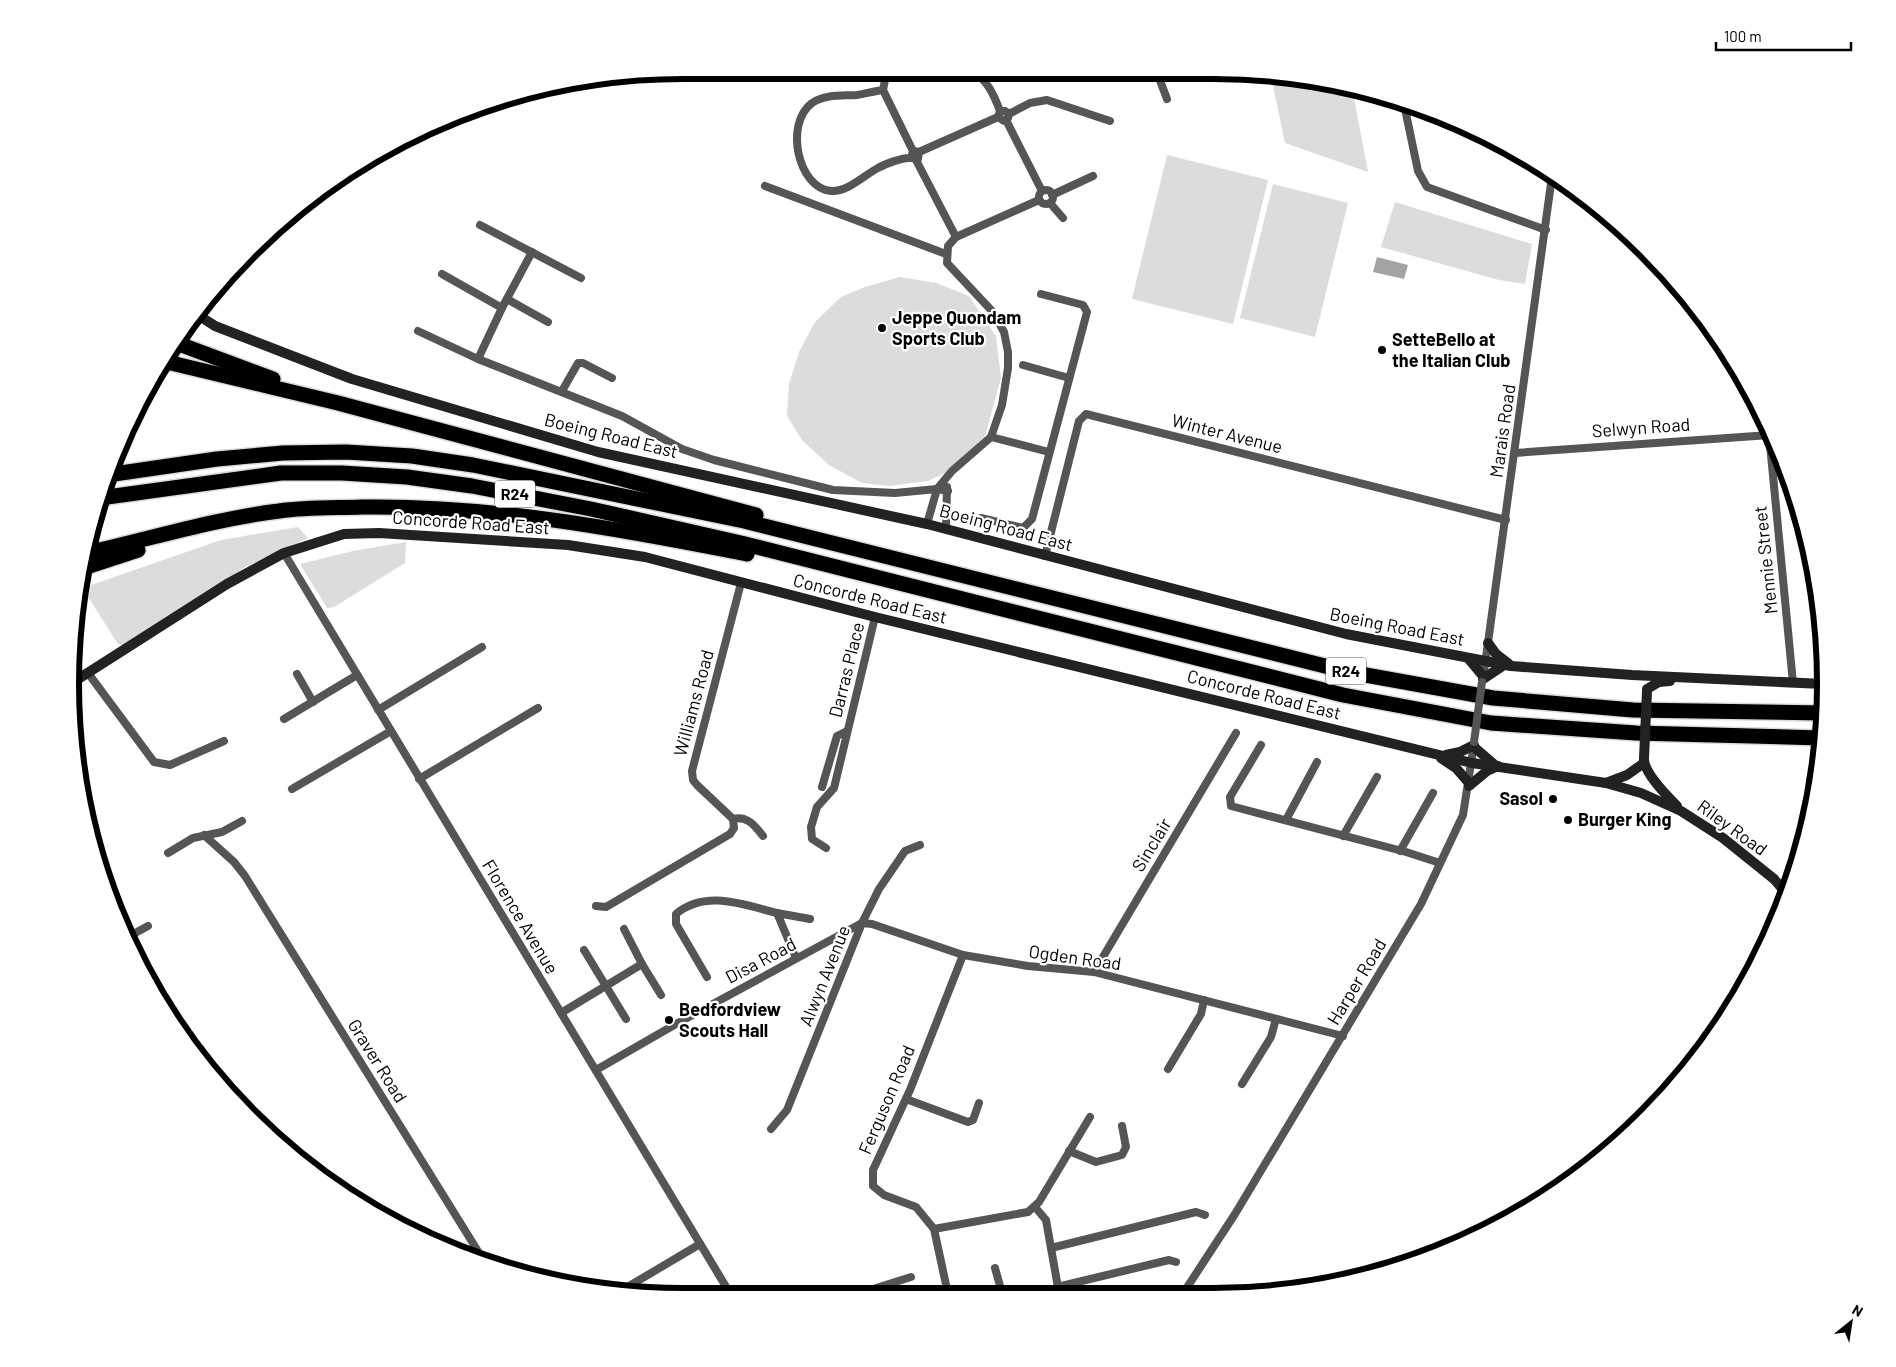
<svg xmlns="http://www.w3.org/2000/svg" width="1896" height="1367" font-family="Barlow,sans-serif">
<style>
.green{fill:#dcdcdc}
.water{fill:#a3a3a3}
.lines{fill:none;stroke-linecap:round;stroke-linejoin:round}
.highway-casing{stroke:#dbdbdb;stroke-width:18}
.street{stroke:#555;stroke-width:8}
.secondary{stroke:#222;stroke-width:10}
.highway{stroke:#000;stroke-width:15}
.street-bridge{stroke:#555;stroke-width:8}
.secondary-bridge{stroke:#222;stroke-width:10}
.poi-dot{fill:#000;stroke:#fff;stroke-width:2}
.labels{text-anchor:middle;stroke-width:4.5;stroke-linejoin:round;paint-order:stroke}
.shield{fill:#fff;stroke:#4c4c4c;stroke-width:1}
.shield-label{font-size:16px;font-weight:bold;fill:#000}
.poi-label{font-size:18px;font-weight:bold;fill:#000;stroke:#fff;text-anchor:start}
.street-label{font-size:18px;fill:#000;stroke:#fff}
.rim{fill:none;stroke:#000;stroke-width:6}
</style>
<rect width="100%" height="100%" fill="#fff"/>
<g class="green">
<polygon points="1271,76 1332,82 1352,88 1368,172 1285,143"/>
<polygon points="1167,155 1268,180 1233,324 1132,299"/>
<polygon points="1273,184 1348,203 1315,337 1240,318"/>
<polygon points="1395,202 1532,244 1525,284 1499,280 1381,247"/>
<polygon points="900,277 936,283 969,296 996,336 1001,378 985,436 951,470 928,481 889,486 862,483 829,465 802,440 787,416 789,384 799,352 815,322 841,297 865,287"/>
<polygon points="298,527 308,538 245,567 130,648 118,644 88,597 91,585 221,540"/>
<polygon points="406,542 405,563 334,607 327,608 300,564 353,551"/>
</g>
<polygon class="water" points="1377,257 1408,265 1404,279 1373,272"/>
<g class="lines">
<defs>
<g id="highway">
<polyline points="179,344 273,379"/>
<polyline points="167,362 338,403 756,515"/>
<polyline points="107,475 217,459 283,453 346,452 412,456 473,465 744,521 1349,672 1493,698 1633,710 1824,713"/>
<polyline points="100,498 281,473 342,473 407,477 472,486 591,509 741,543 1343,695 1491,723 1636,733 1822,738"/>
<path d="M87,553C150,539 214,519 279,511C306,507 334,508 362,507C492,505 620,529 747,554"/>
<polyline points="83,568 138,550"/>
</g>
</defs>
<use href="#highway" class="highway-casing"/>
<g class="street">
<polyline points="887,70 883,90 913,151"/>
<path d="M971,70C987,79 994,95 1000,111"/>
<polyline points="1156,70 1167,99"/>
<path d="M883,90C874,91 865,94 857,95C841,96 826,94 812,103C784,124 798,188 831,191C848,192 864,175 878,168C885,164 903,157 911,158C914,158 916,159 918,159L919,152L913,151L911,158"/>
<polyline points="1404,104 1418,171 1427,187 1546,230"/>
<polyline points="1009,114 1030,103 1047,100 1110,121"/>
<polyline points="1006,120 1042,191"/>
<polyline points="919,152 998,117 1000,111 1005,111 1009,114 1008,118 1004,121 998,117"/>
<polyline points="916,160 956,237"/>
<polyline points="765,186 946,254"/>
<circle cx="1046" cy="197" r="7"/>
<polyline points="1052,195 1093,176"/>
<polyline points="1050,203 1063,218"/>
<polyline points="1608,219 1610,217"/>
<polyline points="480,225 581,278"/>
<polyline points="442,274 502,308"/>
<polyline points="507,299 548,322"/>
<polyline points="418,331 478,359 622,416 682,449 714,460 833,490 895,493 937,489 948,491"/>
<polyline points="478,359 502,308 532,252"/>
<polyline points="1023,365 1069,378"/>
<polyline points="562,391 578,363 583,363 612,378"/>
<polyline points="1769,434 1793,683"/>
<polyline points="991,437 1049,452"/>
<polyline points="1515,453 1770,435"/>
<polyline points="981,518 1023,528 1032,519 1087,312 1083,305 1041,294"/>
<polyline points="927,524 937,489 952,471 991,437 1002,405 1008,368 1008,352 1004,332 993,312 947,263 948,246 956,237 1039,200"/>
<polyline points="946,529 947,487"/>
<polyline points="284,553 731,1295"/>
<polyline points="1045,556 1079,421 1086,414 1506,520"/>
<polyline points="88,673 154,762 170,765 224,741"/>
<polyline points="297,674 313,702"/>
<polyline points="1483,679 1552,176"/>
<polyline points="378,710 482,647"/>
<polyline points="284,719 357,675"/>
<polyline points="1261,745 1230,797 1231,806 1406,852 1440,863"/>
<polyline points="419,779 538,708"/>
<polyline points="822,787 837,736 847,731"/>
<polyline points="292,789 391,731"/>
<path d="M733,819C747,815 755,826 763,836"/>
<polyline points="1286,820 1317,762"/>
<polyline points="204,835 234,862 245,876 484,1261"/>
<polyline points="1343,836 1377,777"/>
<polyline points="826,848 812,839 811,827 817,807 834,788 875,617"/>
<polyline points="1400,851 1433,793"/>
<polyline points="168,853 193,838 222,832 242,821"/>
<polyline points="596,906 606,907 730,834 734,828 733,819 697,785 693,780 692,771 741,583"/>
<polyline points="862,923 872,924 963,955 1028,966 1094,972 1343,1036"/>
<polyline points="126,938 148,926"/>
<polyline points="584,950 626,1019"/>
<polyline points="963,955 910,1090 873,1170 873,1186 884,1195 916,1207 934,1229 1028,1212 1039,1202 1090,1117"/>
<polyline points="796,958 777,913 810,919"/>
<polyline points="642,964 661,995"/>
<polyline points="1094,972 1236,733"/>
<path d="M707,977L676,924V914C706,889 744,905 777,913"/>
<polyline points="561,1013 642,964 624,929"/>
<polyline points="1168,1069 1201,1014 1204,1000"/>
<polyline points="596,1070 676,1024 862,923"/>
<polyline points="1242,1084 1271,1037 1276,1019"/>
<polyline points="906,1099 968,1122 973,1120 979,1103"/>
<polyline points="771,1129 787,1110 862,923 879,889 905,851 920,845"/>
<polyline points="1069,1151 1096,1162 1122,1155 1126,1147 1122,1126"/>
<polyline points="1035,1207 1046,1220 1059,1293"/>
<polyline points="934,1229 948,1294"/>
<polyline points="1051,1248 1196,1212 1205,1215"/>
<polyline points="995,1268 1002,1293"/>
<polyline points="1057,1287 1169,1260 1176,1262"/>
<polyline points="619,1292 700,1244"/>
<polyline points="1184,1292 1235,1214 1421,904 1463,815 1474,744"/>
<polyline points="857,1294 911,1277"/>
</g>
<g class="secondary">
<polyline points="198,315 215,326 352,379 598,452 927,524 1346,634 1511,666 1632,675 1823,684"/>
<polyline points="1488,643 1496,654 1509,664"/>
<polyline points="1468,658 1483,676"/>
<polyline points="1483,679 1504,665"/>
<polyline points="75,681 227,584 284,553 344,534 379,533 568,545 645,557 875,617 1472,763 1606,783 1641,793 1681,811 1723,838 1774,879 1786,893"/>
<polyline points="1647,689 1659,682 1670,681"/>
<polyline points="1474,747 1496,766"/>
<polyline points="1446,755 1460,752 1474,745"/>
<polyline points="1441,758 1456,768 1469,783"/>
<path d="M1644,758C1643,772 1667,796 1677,806"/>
<polyline points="1606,783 1627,775 1644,763"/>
<polyline points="1469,786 1487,771 1498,766"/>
</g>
<use href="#highway" class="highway"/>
<polyline class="street-bridge" points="1474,742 1482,682"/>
<polyline class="secondary-bridge" points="1644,758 1647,691"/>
</g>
<g class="poi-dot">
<circle cx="882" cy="328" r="5"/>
<circle cx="1382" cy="350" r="5"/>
<circle cx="1553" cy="799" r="5"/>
<circle cx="1568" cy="820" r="5"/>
<circle cx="669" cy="1020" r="5"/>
</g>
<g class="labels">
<g class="shield">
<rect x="495" y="480.5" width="40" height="27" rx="4"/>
<rect x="1326" y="657.5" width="40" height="27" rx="4"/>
</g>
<g class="shield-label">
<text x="515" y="500">R24</text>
<text x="1346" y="677">R24</text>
</g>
<g class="poi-label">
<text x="892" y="324">Jeppe Quondam<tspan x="892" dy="21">Sports Club</tspan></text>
<text x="1392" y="346">SetteBello at<tspan x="1392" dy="21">the Italian Club</tspan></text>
<text x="1543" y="805" text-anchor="end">Sasol</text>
<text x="1578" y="826">Burger King</text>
<text x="679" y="1016">Bedfordview<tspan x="679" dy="21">Scouts Hall</tspan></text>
</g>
<g class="street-label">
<text transform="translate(1641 428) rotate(-4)" y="6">Selwyn Road</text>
<text transform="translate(1503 431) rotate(-82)" y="6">Marais Road</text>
<text transform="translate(1227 434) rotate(14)" y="6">Winter Avenue</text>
<text transform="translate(611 436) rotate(14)" y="6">Boeing Road East</text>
<text transform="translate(471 523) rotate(4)" y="6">Concorde Road East</text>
<text transform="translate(1006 528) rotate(15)" y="6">Boeing Road East</text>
<text transform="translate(1766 560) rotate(-96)" y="6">Mennie Street</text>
<text transform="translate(870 599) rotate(14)" y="6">Concorde Road East</text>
<text transform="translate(1397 627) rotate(11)" y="6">Boeing Road East</text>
<text transform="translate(847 670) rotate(-76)" y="6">Darras Place</text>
<text transform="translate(1264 695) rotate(14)" y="6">Concorde Road East</text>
<text transform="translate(694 703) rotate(-75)" y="6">Williams Road</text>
<text transform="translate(1732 828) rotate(36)" y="6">Riley Road</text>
<text transform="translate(1152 845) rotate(-59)" y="6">Sinclair</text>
<text transform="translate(520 917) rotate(59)" y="6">Florence Avenue</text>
<text transform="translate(1075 958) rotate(8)" y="6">Ogden Road</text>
<text transform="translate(761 961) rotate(-28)" y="6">Disa Road</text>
<text transform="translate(825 976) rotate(-68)" y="6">Alwyn Avenue</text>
<text transform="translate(1357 982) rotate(-59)" y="6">Harper Road</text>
<text transform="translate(377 1061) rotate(58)" y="6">Graver Road</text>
<text transform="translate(887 1100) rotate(-67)" y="6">Ferguson Road</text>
</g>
</g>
<path d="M0 0H1896V1367H0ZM683 79H1213A604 604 0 0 1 1817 683V684A604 604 0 0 1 1213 1288H683A604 604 0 0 1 79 684V683A604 604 0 0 1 683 79Z" fill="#fff" fill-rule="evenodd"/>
<path class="rim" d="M683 79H1213A604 604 0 0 1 1817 683V684A604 604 0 0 1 1213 1288H683A604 604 0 0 1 79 684V683A604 604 0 0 1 683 79Z"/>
<g transform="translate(1851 1322) rotate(30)" stroke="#ffffff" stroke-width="4" paint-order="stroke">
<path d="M0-4L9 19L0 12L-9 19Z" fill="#000000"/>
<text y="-8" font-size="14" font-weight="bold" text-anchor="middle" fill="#000000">N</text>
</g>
<path d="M1716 42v8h135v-8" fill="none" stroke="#000000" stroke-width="2.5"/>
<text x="1724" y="42" font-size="15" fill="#000000" stroke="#ffffff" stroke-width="4" paint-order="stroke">100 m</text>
</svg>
